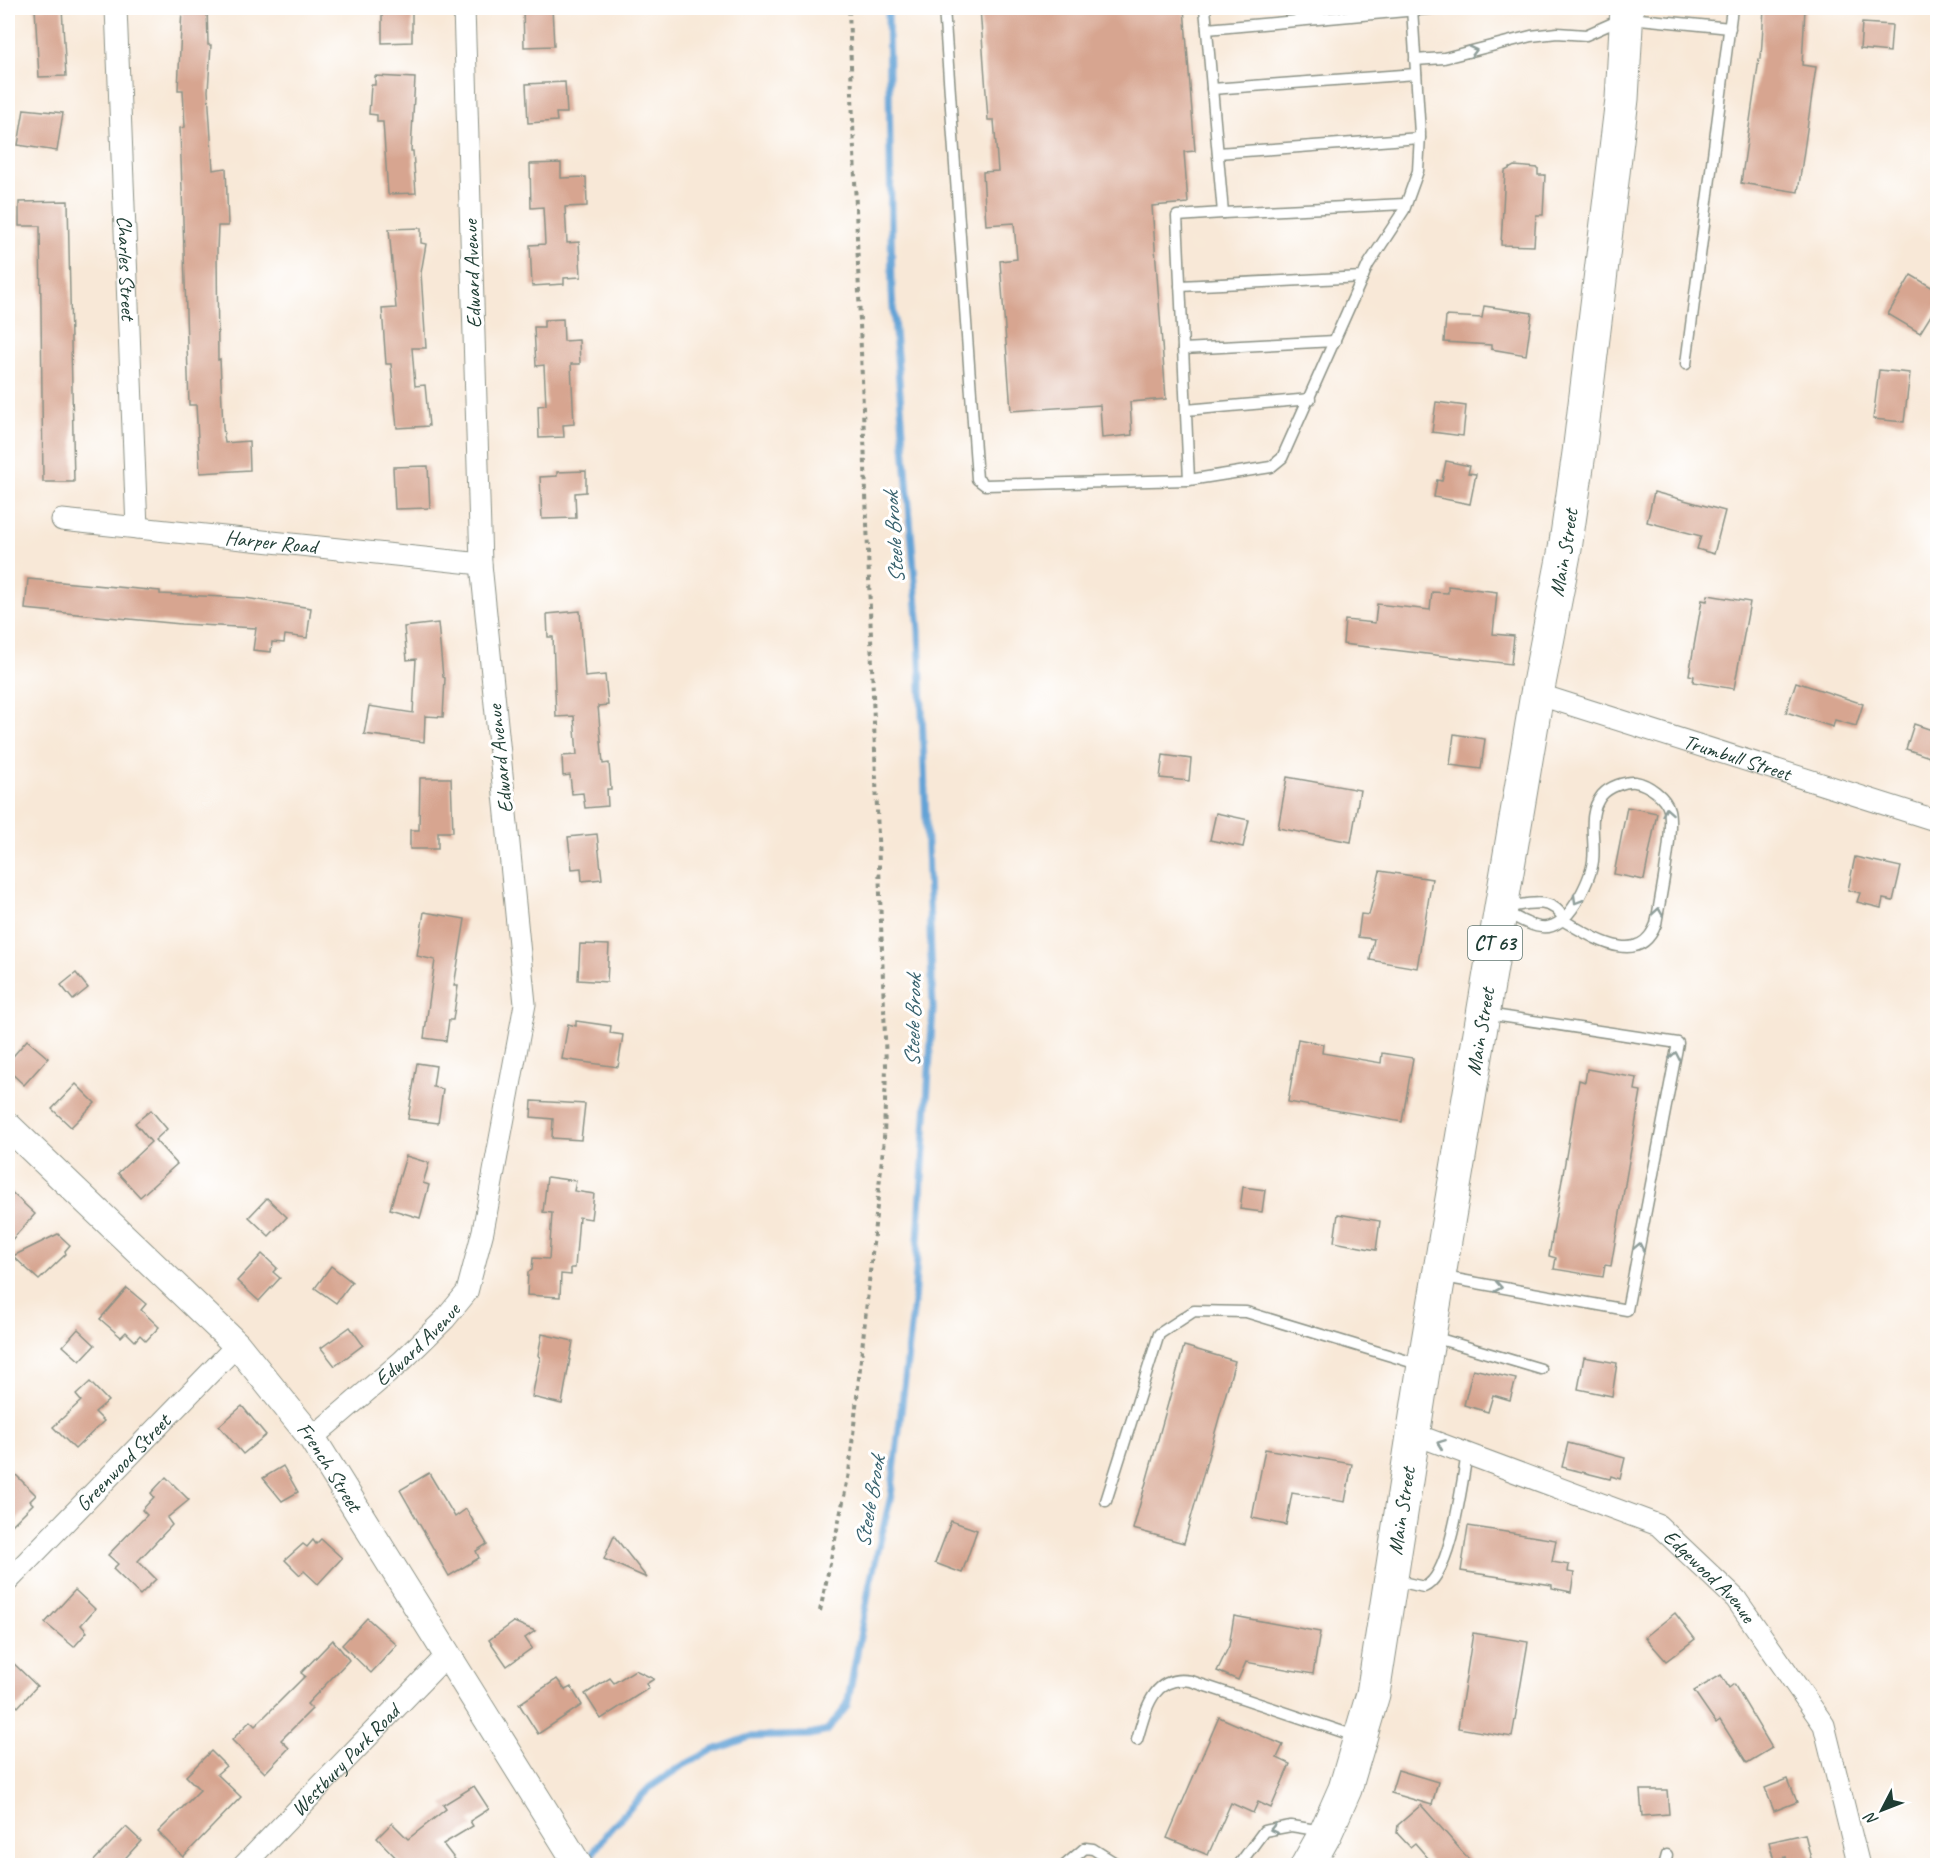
<svg xmlns="http://www.w3.org/2000/svg" width="1945" height="1873" font-family="Caveat,sans-serif">
<style>
.lines{fill:none;stroke-linecap:round;stroke-linejoin:round}
.stream{stroke:#64a3d6;stroke-width:7}
.building{fill:#d7a590}
.service-casing{stroke:#8c9286;stroke-width:13}
.minor-casing{stroke:#8c9286;stroke-width:23}
.tertiary-casing{stroke:#8c9286;stroke-width:29}
.primary-casing{stroke:#8c9286;stroke-width:35}
.path{stroke:#8c9286;stroke-width:4;stroke-dasharray:4.5 4.5;stroke-linecap:butt}
.service{stroke:#fff;stroke-width:10}
.minor{stroke:#fff;stroke-width:21}
.tertiary{stroke:#fff;stroke-width:27}
.primary{stroke:#fff;stroke-width:33}
.oneway{stroke:#8f9e9a}
.labels{text-anchor:middle;stroke-width:6;stroke-linejoin:round;paint-order:stroke}
.shield{fill:#fff;stroke:#627771;stroke-width:1.5}
.shield-label{font-size:20px;font-weight:bold;fill:#1f3d34}
.street-label{font-size:21px;fill:#1f3d34;stroke:#fff}
.water-label{font-size:22px;font-style:italic;fill:#37616d;stroke:#fff}
</style>
<rect width="100%" height="100%" fill="#fff"/>
<filter id="ink" filterUnits="userSpaceOnUse"><feTurbulence type="fractalNoise" baseFrequency=".0167" numOctaves="2"/><feDisplacementMap in="SourceGraphic" scale="12" xChannelSelector="R" yChannelSelector="G"/><feConvolveMatrix kernelMatrix="1 2 1 2 8 2 1 2 1" color-interpolation-filters="sRGB"/></filter>
<filter id="wash" filterUnits="userSpaceOnUse"><feTurbulence type="fractalNoise" baseFrequency=".008" numOctaves="4" result="noise"/><feDisplacementMap in="SourceGraphic" scale="24" xChannelSelector="R" yChannelSelector="G"/><feGaussianBlur stdDeviation="1.35" result="paint"/><feColorMatrix in="noise" values="0 0 0 0 0 0 0 0 0 0 0 0 0 0 0 0 0 1.4 0 .05"/><feComposite in="paint" operator="in"/></filter>
<g filter="url(#wash)">
<rect width="100%" height="100%" fill="#f8e8d7"/>
<g class="lines">
<polyline class="stream" points="585,1864 610,1829 650,1787 680,1767 711,1751 750,1737 810,1735 827,1731 847,1706 870,1583 891,1496 914,1303 933,1009 919,631 892,294 888,8"/>
</g>
<g id="blocks">
<g class="building">
<polygon points="35,8 62,8 66,76 39,77"/>
<polygon points="182,8 207,8 208,45 211,45 208,91 213,170 226,168 228,226 218,226 217,250 218,360 220,359 223,428 225,443 249,441 250,470 200,473 196,405 189,405 180,128 185,127 183,90 178,90"/>
<polygon points="382,8 412,8 412,42 382,43"/>
<polygon points="523,8 552,8 554,46 524,47"/>
<polygon points="980,8 1184,8 1195,151 1184,152 1188,203 1152,206 1166,399 1130,402 1132,435 1102,438 1100,405 1011,411 1000,261 1017,259 1014,223 986,225 983,172 998,171 994,120 988,120"/>
<polygon points="1764,8 1805,8 1802,65 1816,67 1798,192 1741,183 1759,59 1761,59"/>
<polygon points="1862,23 1892,25 1890,52 1860,49"/>
<polygon points="375,76 415,78 411,151 413,151 416,193 388,194 383,122 377,122 377,115 369,114 371,85 375,85"/>
<polygon points="565,82 567,113 556,113 557,121 528,123 526,84"/>
<polygon points="24,109 63,113 57,151 18,145"/>
<polygon points="561,163 561,178 586,177 587,206 565,207 567,243 579,242 581,277 564,278 564,284 532,286 530,245 545,244 543,207 531,208 530,164"/>
<polygon points="1514,166 1538,168 1538,175 1545,175 1543,215 1536,215 1534,246 1501,245 1505,171"/>
<polygon points="68,201 74,482 43,482 40,226 19,226 19,202"/>
<polygon points="421,228 421,243 426,244 421,273 426,348 412,348 415,386 425,385 429,426 397,428 391,364 386,364 382,309 396,308 389,229"/>
<polygon points="1911,275 1938,291 1938,304 1920,333 1888,314"/>
<polygon points="1484,306 1532,313 1526,355 1491,349 1491,345 1444,342 1446,316 1482,318"/>
<polygon points="563,319 564,341 579,340 580,364 571,364 574,424 563,425 564,437 539,438 538,406 546,405 544,365 536,366 534,327 544,327 544,320"/>
<polygon points="1879,370 1910,373 1904,422 1873,419"/>
<polygon points="1436,402 1466,406 1463,436 1432,432"/>
<polygon points="1446,461 1470,466 1468,473 1476,474 1470,504 1434,497 1437,480 1442,481"/>
<polygon points="428,466 430,508 395,509 393,467"/>
<polygon points="586,471 586,492 575,493 576,518 542,519 540,477 557,476 557,472"/>
<polygon points="1654,492 1725,511 1714,554 1697,549 1701,536 1647,522"/>
<polygon points="28,579 160,591 160,594 245,598 311,608 307,638 285,635 284,643 272,642 271,652 253,650 256,628 181,624 25,609"/>
<polygon points="1448,586 1497,592 1493,634 1514,636 1511,664 1343,644 1345,620 1375,623 1377,604 1430,610 1432,592 1448,593"/>
<polygon points="1708,595 1750,602 1734,689 1693,682 1694,676 1689,675 1702,600 1707,601"/>
<polygon points="580,611 585,677 605,675 608,705 598,706 603,764 609,763 611,789 607,789 608,806 585,808 583,793 572,794 570,775 563,776 562,756 577,755 574,716 556,717 553,637 548,637 547,614"/>
<polygon points="438,623 443,677 445,678 443,717 425,716 424,742 364,734 369,706 413,713 416,659 407,660 404,627"/>
<polygon points="1796,682 1863,704 1856,726 1835,720 1833,727 1786,712"/>
<polygon points="1914,724 1938,732 1938,760 1906,749"/>
<polygon points="1454,734 1485,739 1481,769 1450,765"/>
<polygon points="1163,755 1191,759 1189,781 1160,778"/>
<polygon points="1287,777 1360,790 1351,842 1278,828"/>
<polygon points="420,778 451,778 453,832 438,832 438,849 410,849 410,830 419,830"/>
<polygon points="1627,807 1657,813 1644,880 1614,874"/>
<polygon points="1216,813 1249,820 1243,847 1210,840"/>
<polygon points="597,834 602,879 582,881 581,868 572,869 568,837"/>
<polygon points="1855,857 1901,867 1893,901 1883,899 1881,908 1857,902 1860,893 1848,890"/>
<polygon points="1380,871 1432,879 1417,968 1370,960 1374,939 1358,937 1361,914 1369,915"/>
<polygon points="424,912 465,919 454,986 458,986 453,1020 449,1020 446,1041 424,1038 435,960 417,956"/>
<polygon points="580,944 609,945 607,982 578,980"/>
<polygon points="76,973 88,988 73,1000 61,985"/>
<polygon points="576,1021 611,1026 610,1033 623,1035 618,1067 562,1059 568,1024 576,1026"/>
<polygon points="1298,1039 1323,1044 1322,1053 1381,1063 1382,1053 1413,1058 1402,1122 1288,1102"/>
<polygon points="27,1040 48,1058 24,1085 8,1070 8,1062"/>
<polygon points="417,1063 436,1066 433,1087 443,1089 438,1123 408,1119"/>
<polygon points="1587,1069 1637,1078 1635,1090 1641,1091 1611,1266 1605,1265 1603,1277 1554,1269 1556,1258 1549,1256 1579,1080 1585,1082"/>
<polygon points="76,1084 95,1103 71,1127 52,1109"/>
<polygon points="532,1101 585,1104 581,1140 552,1138 553,1119 531,1117"/>
<polygon points="151,1110 167,1129 155,1140 177,1164 140,1197 118,1173 151,1142 135,1123"/>
<polygon points="406,1156 429,1163 423,1183 429,1185 420,1218 390,1209"/>
<polygon points="547,1177 576,1181 574,1191 594,1194 591,1219 579,1217 575,1268 571,1268 571,1275 561,1274 560,1297 527,1295 528,1272 532,1270 533,1258 549,1259 552,1213 543,1212"/>
<polygon points="1243,1187 1265,1190 1262,1212 1240,1209"/>
<polygon points="8,1189 35,1214 8,1244"/>
<polygon points="267,1198 287,1217 269,1236 249,1217"/>
<polygon points="1338,1214 1380,1221 1376,1250 1334,1242"/>
<polygon points="58,1234 70,1245 65,1251 66,1254 39,1280 13,1256"/>
<polygon points="262,1254 277,1268 273,1272 280,1278 259,1301 237,1281"/>
<polygon points="331,1266 352,1282 336,1303 315,1288"/>
<polygon points="127,1288 146,1304 141,1310 159,1327 146,1341 140,1335 135,1341 126,1332 121,1337 100,1319"/>
<polygon points="350,1327 363,1345 335,1366 321,1348"/>
<polygon points="78,1329 95,1345 80,1361 63,1346"/>
<polygon points="542,1334 573,1341 562,1404 532,1397 540,1358 538,1355"/>
<polygon points="1184,1346 1235,1361 1184,1543 1133,1529"/>
<polygon points="1584,1357 1617,1363 1612,1396 1578,1389"/>
<polygon points="1473,1369 1516,1379 1510,1400 1493,1395 1488,1412 1464,1405"/>
<polygon points="90,1382 108,1401 95,1412 104,1421 75,1449 53,1427 81,1401 76,1395"/>
<polygon points="242,1406 266,1435 243,1454 219,1426"/>
<polygon points="1568,1443 1625,1458 1620,1479 1611,1476 1610,1479 1562,1467"/>
<polygon points="1265,1449 1352,1464 1345,1502 1292,1493 1286,1525 1252,1518"/>
<polygon points="283,1466 298,1492 282,1501 263,1478"/>
<polygon points="8,1467 36,1495 30,1501 33,1504 8,1529"/>
<polygon points="429,1473 455,1517 466,1509 487,1544 476,1551 479,1558 449,1576 400,1490"/>
<polygon points="166,1477 189,1500 167,1518 172,1525 138,1561 156,1579 140,1595 113,1569 118,1564 108,1555 147,1515 142,1510 154,1497 151,1493"/>
<polygon points="951,1521 977,1530 962,1573 935,1563"/>
<polygon points="1468,1526 1556,1540 1552,1562 1569,1565 1568,1572 1574,1573 1571,1592 1552,1588 1552,1585 1461,1571"/>
<polygon points="614,1536 647,1578 604,1559"/>
<polygon points="321,1539 342,1558 318,1584 304,1571 300,1575 285,1560 303,1544 307,1547 313,1540 316,1544"/>
<polygon points="75,1590 95,1609 81,1625 87,1632 74,1647 45,1623"/>
<polygon points="1675,1613 1695,1639 1666,1661 1645,1637"/>
<polygon points="1234,1616 1320,1632 1313,1674 1246,1662 1238,1680 1217,1671 1229,1646"/>
<polygon points="367,1618 397,1645 371,1673 342,1645"/>
<polygon points="514,1622 535,1631 525,1638 532,1648 507,1666 489,1640"/>
<polygon points="1473,1633 1528,1642 1512,1737 1458,1728"/>
<polygon points="333,1640 349,1660 307,1704 312,1709 281,1740 289,1748 265,1773 232,1740 250,1721 255,1726 305,1676 301,1673"/>
<polygon points="8,1658 37,1686 18,1707 8,1697"/>
<polygon points="635,1670 654,1679 646,1684 649,1688 601,1719 585,1694 610,1678 614,1683"/>
<polygon points="1721,1675 1729,1688 1734,1684 1772,1748 1747,1763 1720,1720 1716,1723 1694,1691"/>
<polygon points="557,1679 565,1690 571,1687 582,1705 538,1734 519,1704"/>
<polygon points="1219,1717 1283,1745 1277,1758 1290,1764 1271,1808 1258,1802 1253,1813 1231,1803 1208,1855 1167,1838"/>
<polygon points="211,1751 226,1766 217,1774 241,1797 183,1857 158,1832 200,1790 186,1776"/>
<polygon points="1398,1770 1438,1782 1432,1805 1391,1793"/>
<polygon points="1788,1779 1797,1802 1774,1811 1765,1788"/>
<polygon points="474,1786 489,1809 470,1821 473,1826 443,1844 460,1866 404,1866 377,1838 392,1823 408,1839 446,1809 443,1805"/>
<polygon points="1640,1790 1667,1790 1669,1814 1642,1816"/>
<polygon points="1421,1805 1475,1866 1435,1866 1415,1843 1410,1847 1397,1833 1398,1825"/>
<polygon points="126,1827 141,1841 118,1866 89,1866"/>
<polygon points="1805,1834 1811,1859 1787,1864 1786,1857 1774,1860 1769,1842"/>
</g>
</g>
</g>
<g filter="url(#ink)">
<use href="#blocks" fill-opacity="0" stroke="#8c9286" stroke-width="1.5"/>
<g class="lines">
<defs>
<g id="service">
<polyline points="944,8 977,479 985,485 1189,480 1271,467 1282,458 1368,265 1404,210 1418,171 1420,134 1412,8"/>
<polyline points="1630,18 1730,28"/>
<polyline points="1207,29 1439,8"/>
<polyline points="1415,60 1444,58 1531,36 1557,33 1586,35 1622,19"/>
<polyline points="1212,89 1416,74"/>
<polyline points="1218,153 1420,138"/>
<polyline points="1223,213 1405,204"/>
<polyline points="1180,286 1363,277"/>
<polyline points="1183,349 1335,341"/>
<polyline points="1686,364 1732,8"/>
<polyline points="1186,410 1310,399"/>
<polyline points="1189,480 1177,216 1223,213 1205,8"/>
<path d="M1504,911C1535,928 1553,940 1576,903C1583,891 1591,876 1593,861C1596,838 1586,815 1602,795C1609,787 1625,781 1635,782C1648,784 1666,797 1669,810C1674,832 1660,899 1656,924C1639,969 1593,937 1564,921C1555,895 1526,904 1504,908"/>
<polyline points="1444,1277 1627,1310 1678,1043 1487,1014"/>
<polyline points="1433,1337 1541,1369"/>
<polyline points="1106,1501 1159,1334 1194,1311 1246,1312 1421,1365"/>
<path d="M1393,1580L1424,1587C1451,1577 1462,1481 1467,1454"/>
<path d="M1137,1740C1146,1710 1152,1674 1191,1681L1358,1737"/>
<polyline points="1064,1866 1085,1848 1093,1849 1120,1866"/>
<polyline points="1238,1866 1264,1831 1291,1826 1323,1831"/>
<polyline points="1664,1866 1667,1855"/>
</g>
<g id="minor">
<path id="s1" d="M116,8L137,528"/>
<path id="s2" d="M62,520L481,564"/>
<path id="s3" d="M1537,694L1938,821"/>
<path id="s4" d="M1414,1434L1658,1525L1736,1599L1824,1725L1859,1866"/>
<path id="s5" d="M312,1438L402,1361L445,1319L467,1292L483,1231L525,1004L481,564L464,8"/>
<path id="s6" d="M8,1581L237,1345"/>
<path id="s7" d="M243,1866L447,1655"/>
</g>
<g id="tertiary">
<path id="s8" d="M8,1126L237,1345L312,1438L579,1866"/>
</g>
<g id="primary">
<path id="s9" d="M1307,1866L1326,1832L1345,1789L1373,1694L1424,1365L1537,694L1565,549L1579,453L1622,99L1627,8"/>
</g>
</defs>
<use href="#service" class="service-casing"/>
<use href="#minor" class="minor-casing"/>
<use href="#tertiary" class="tertiary-casing"/>
<use href="#primary" class="primary-casing"/>
<polyline class="path" points="820,1611 849,1473 884,1139 886,1066 849,8"/>
<use href="#service" class="service"/>
<use href="#minor" class="minor"/>
<use href="#tertiary" class="tertiary"/>
<use href="#primary" class="primary"/>
</g>
<defs><path id="oneway-chevron" d="M-2-3.5L2.5 0L-2 3.5" fill="none" stroke-width="1.6" stroke-linecap="round" stroke-linejoin="round" transform="scale(1.5)"/></defs>
<g class="oneway">
<use href="#oneway-chevron" transform="translate(1473 51) rotate(-14)"/>
<use href="#oneway-chevron" transform="translate(1667 812) rotate(-100)"/>
<use href="#oneway-chevron" transform="translate(1577 900) rotate(120)"/>
<use href="#oneway-chevron" transform="translate(1658 912) rotate(-81)"/>
<use href="#oneway-chevron" transform="translate(1675 1056) rotate(-79)"/>
<use href="#oneway-chevron" transform="translate(1639 1247) rotate(-79)"/>
<use href="#oneway-chevron" transform="translate(1498 1287) rotate(10)"/>
<use href="#oneway-chevron" transform="translate(1441 1444) rotate(-159)"/>
<use href="#oneway-chevron" transform="translate(1274 1829) rotate(167)"/>
</g>
</g>
<g class="labels">
<rect class="shield" x="1468" y="926" width="54" height="34" rx="4.5"/>
<g class="shield-label">
<text x="1495" y="950">CT 63</text>
</g>
<g class="street-label">
<text dy="7" stroke="none"><textPath href="#s1" startOffset="260">Charles Street</textPath></text>
<text transform="translate(472 274) rotate(-92)" y="7">Edward Avenue</text>
<text dy="7" stroke="none"><textPath href="#s2" startOffset="210">Harper Road</textPath></text>
<text dy="7" stroke="none"><textPath href="#s9" startOffset="1342">Main Street</textPath></text>
<text dy="7" stroke="none"><textPath href="#s3" startOffset="210">Trumbull Street</textPath></text>
<text transform="translate(500 759) rotate(-96)" y="7">Edward Avenue</text>
<text dy="7" stroke="none"><textPath href="#s9" startOffset="856">Main Street</textPath></text>
<text dy="7" stroke="none"><textPath href="#s5" startOffset="141">Edward Avenue</textPath></text>
<text dy="7" stroke="none"><textPath href="#s6" startOffset="165">Greenwood Street</textPath></text>
<text dy="7" stroke="none"><textPath href="#s8" startOffset="470">French Street</textPath></text>
<text dy="7" stroke="none"><textPath href="#s9" startOffset="370">Main Street</textPath></text>
<text dy="7" stroke="none"><textPath href="#s4" startOffset="333">Edgewood Avenue</textPath></text>
<text dy="7" stroke="none"><textPath href="#s7" startOffset="147">Westbury Park Road</textPath></text>
</g>
<g class="water-label">
<text transform="translate(893 538) rotate(-94)" y="8">Steele Brook</text>
<text transform="translate(912 1021) rotate(-89)" y="8">Steele Brook</text>
<text transform="translate(869 1502) rotate(-80)" y="8">Steele Brook</text>
</g>
</g>
<rect width="1945" height="1873" fill="none" stroke="#fff" stroke-width="30"/>
<g transform="translate(1882 1810) rotate(228)" stroke="#ffffff" stroke-width="4.5" paint-order="stroke">
<path d="M0-4.5L10 22L0 15L-10 22Z" fill="#1f3d34"/>
<text y="-9" font-size="16" font-weight="bold" text-anchor="middle" fill="#1f3d34">N</text>
</g>
</svg>
